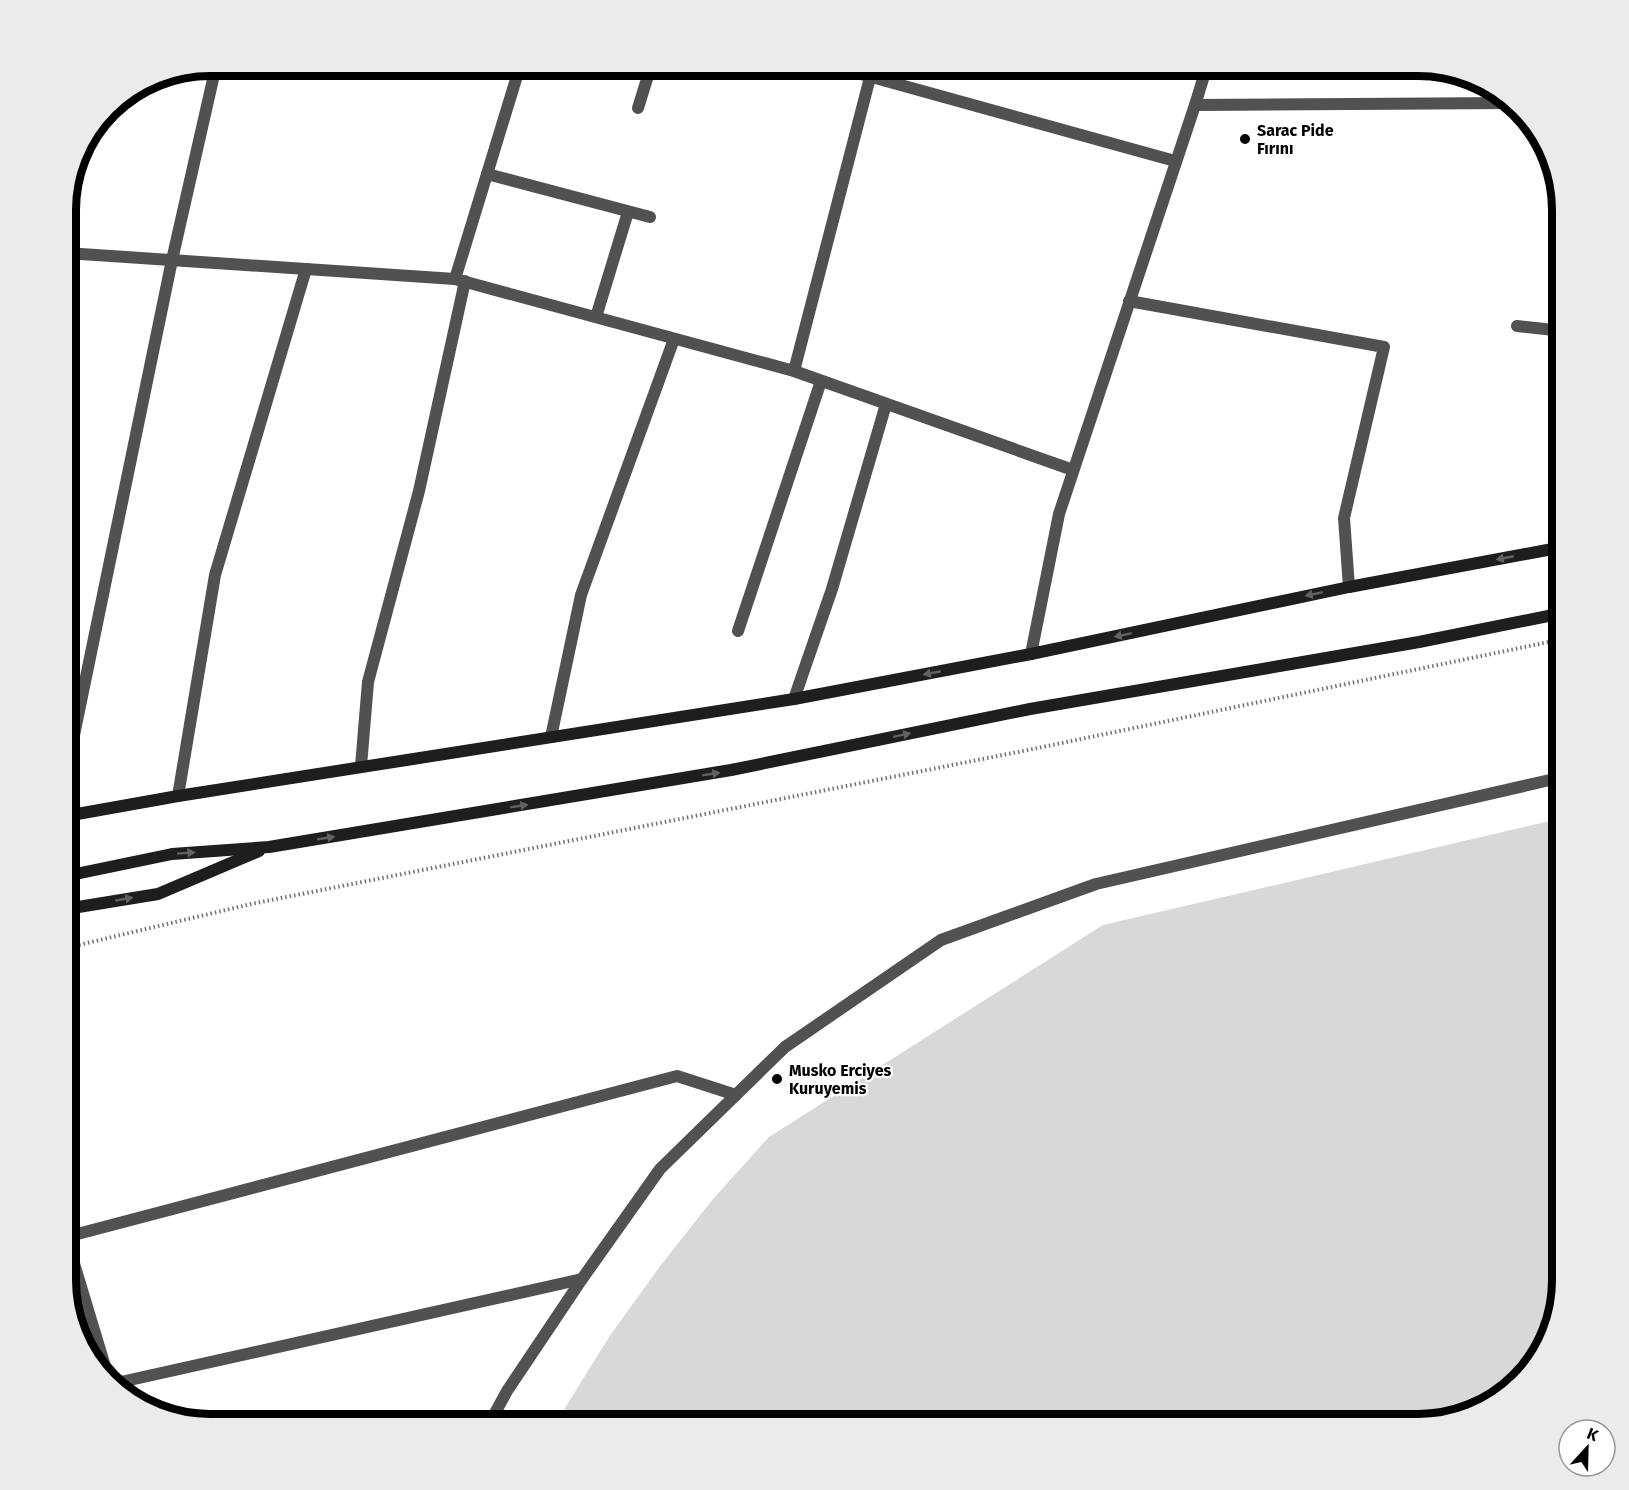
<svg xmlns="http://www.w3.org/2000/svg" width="1629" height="1490" font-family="'Fira Sans',sans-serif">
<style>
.green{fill:#d8d8d8}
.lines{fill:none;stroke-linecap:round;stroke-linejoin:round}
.path{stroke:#737373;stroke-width:4;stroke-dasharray:1.5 3;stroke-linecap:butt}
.minor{stroke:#515151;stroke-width:12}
.tertiary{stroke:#515151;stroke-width:12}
.secondary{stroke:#1e1e1e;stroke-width:12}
.oneway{fill:#626262}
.poi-dot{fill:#000;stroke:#fff;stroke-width:2}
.labels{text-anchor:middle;stroke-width:4.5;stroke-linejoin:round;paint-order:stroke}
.poi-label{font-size:16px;font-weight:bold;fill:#000;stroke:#fff;text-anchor:start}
.rim{fill:none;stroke:#000;stroke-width:8}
</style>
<rect width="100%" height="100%" fill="#fff"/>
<polygon class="green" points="1563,818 1563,1280 1552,1335 1521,1382 1474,1413 1419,1424 555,1424 611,1334 661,1265 713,1199 769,1137 1103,925"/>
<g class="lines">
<polyline class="path" points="66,948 251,904 1028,750 1563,639"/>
<g class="minor">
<polyline points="832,66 1175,161"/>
<polyline points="1195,105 1207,66"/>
<polyline points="638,108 651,66"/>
<polyline points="487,174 650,217"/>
<polyline points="455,279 520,66"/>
<polyline points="1129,301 1384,347 1344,518 1349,587"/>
<polyline points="596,317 628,212"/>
<polyline points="1517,326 1563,331"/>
<polyline points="794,371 873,66"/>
<polyline points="738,631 821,381"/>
<polyline points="794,699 832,589 886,404"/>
<polyline points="551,737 581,595 674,339"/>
<polyline points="361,766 368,682 419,491 465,281"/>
<polyline points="178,796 215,575 306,269"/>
<polyline points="110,1383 66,1237 677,1076 736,1095"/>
<polyline points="112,1384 582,1279"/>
<polyline points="489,1424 507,1391 582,1279 660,1169 785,1047 941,940 1096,884 1563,777"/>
</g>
<g class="tertiary">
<polyline points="66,253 455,279 794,371 1073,470"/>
<polyline points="1031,654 1059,514 1195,105 1512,103"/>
<polyline points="66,774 172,260 216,66"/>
</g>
<g class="secondary">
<polyline points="66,816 178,796 794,699 1031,654 1349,587 1563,547"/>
<polyline points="66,876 172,854 269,847 731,770 1030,709 1419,642 1563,613"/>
<polyline points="66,909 158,894 259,851"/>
</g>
</g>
<defs><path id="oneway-solid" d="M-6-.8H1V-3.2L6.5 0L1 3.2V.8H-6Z" transform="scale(1.5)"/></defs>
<g class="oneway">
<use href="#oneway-solid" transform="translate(1505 558) rotate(169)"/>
<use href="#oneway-solid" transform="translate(1314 594) rotate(168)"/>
<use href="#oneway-solid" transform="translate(1123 635) rotate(168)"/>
<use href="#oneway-solid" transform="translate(932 673) rotate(169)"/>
<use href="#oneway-solid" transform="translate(902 735) rotate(-12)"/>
<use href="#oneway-solid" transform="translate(711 774) rotate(-9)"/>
<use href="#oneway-solid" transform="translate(519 806) rotate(-9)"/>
<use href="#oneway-solid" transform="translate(326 838) rotate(-9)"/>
<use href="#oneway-solid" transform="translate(186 853) rotate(-4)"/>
<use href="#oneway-solid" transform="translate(124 899) rotate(-10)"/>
</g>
<g class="poi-dot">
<circle cx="1245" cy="139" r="6"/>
<circle cx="777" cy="1079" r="6"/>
</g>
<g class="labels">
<g class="poi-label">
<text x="1257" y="136">Sarac Pide<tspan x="1257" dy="18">Fırını</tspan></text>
<text x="789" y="1076">Musko Erciyes<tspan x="789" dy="18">Kuruyemis</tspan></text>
</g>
</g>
<path d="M0 0H1629V1490H0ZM210 76H1418A134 134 0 0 1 1552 210V1280A134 134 0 0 1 1418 1414H210A134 134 0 0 1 76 1280V210A134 134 0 0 1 210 76Z" fill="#ebebeb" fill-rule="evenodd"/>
<path class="rim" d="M210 76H1418A134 134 0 0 1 1552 210V1280A134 134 0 0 1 1418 1414H210A134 134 0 0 1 76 1280V210A134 134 0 0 1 210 76Z"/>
<g transform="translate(1587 1448) rotate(22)"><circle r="28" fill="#ffffff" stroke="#999999" stroke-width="1.5"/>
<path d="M0-4.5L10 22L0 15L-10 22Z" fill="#000000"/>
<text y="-9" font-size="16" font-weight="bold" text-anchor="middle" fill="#000000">K</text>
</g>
</svg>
